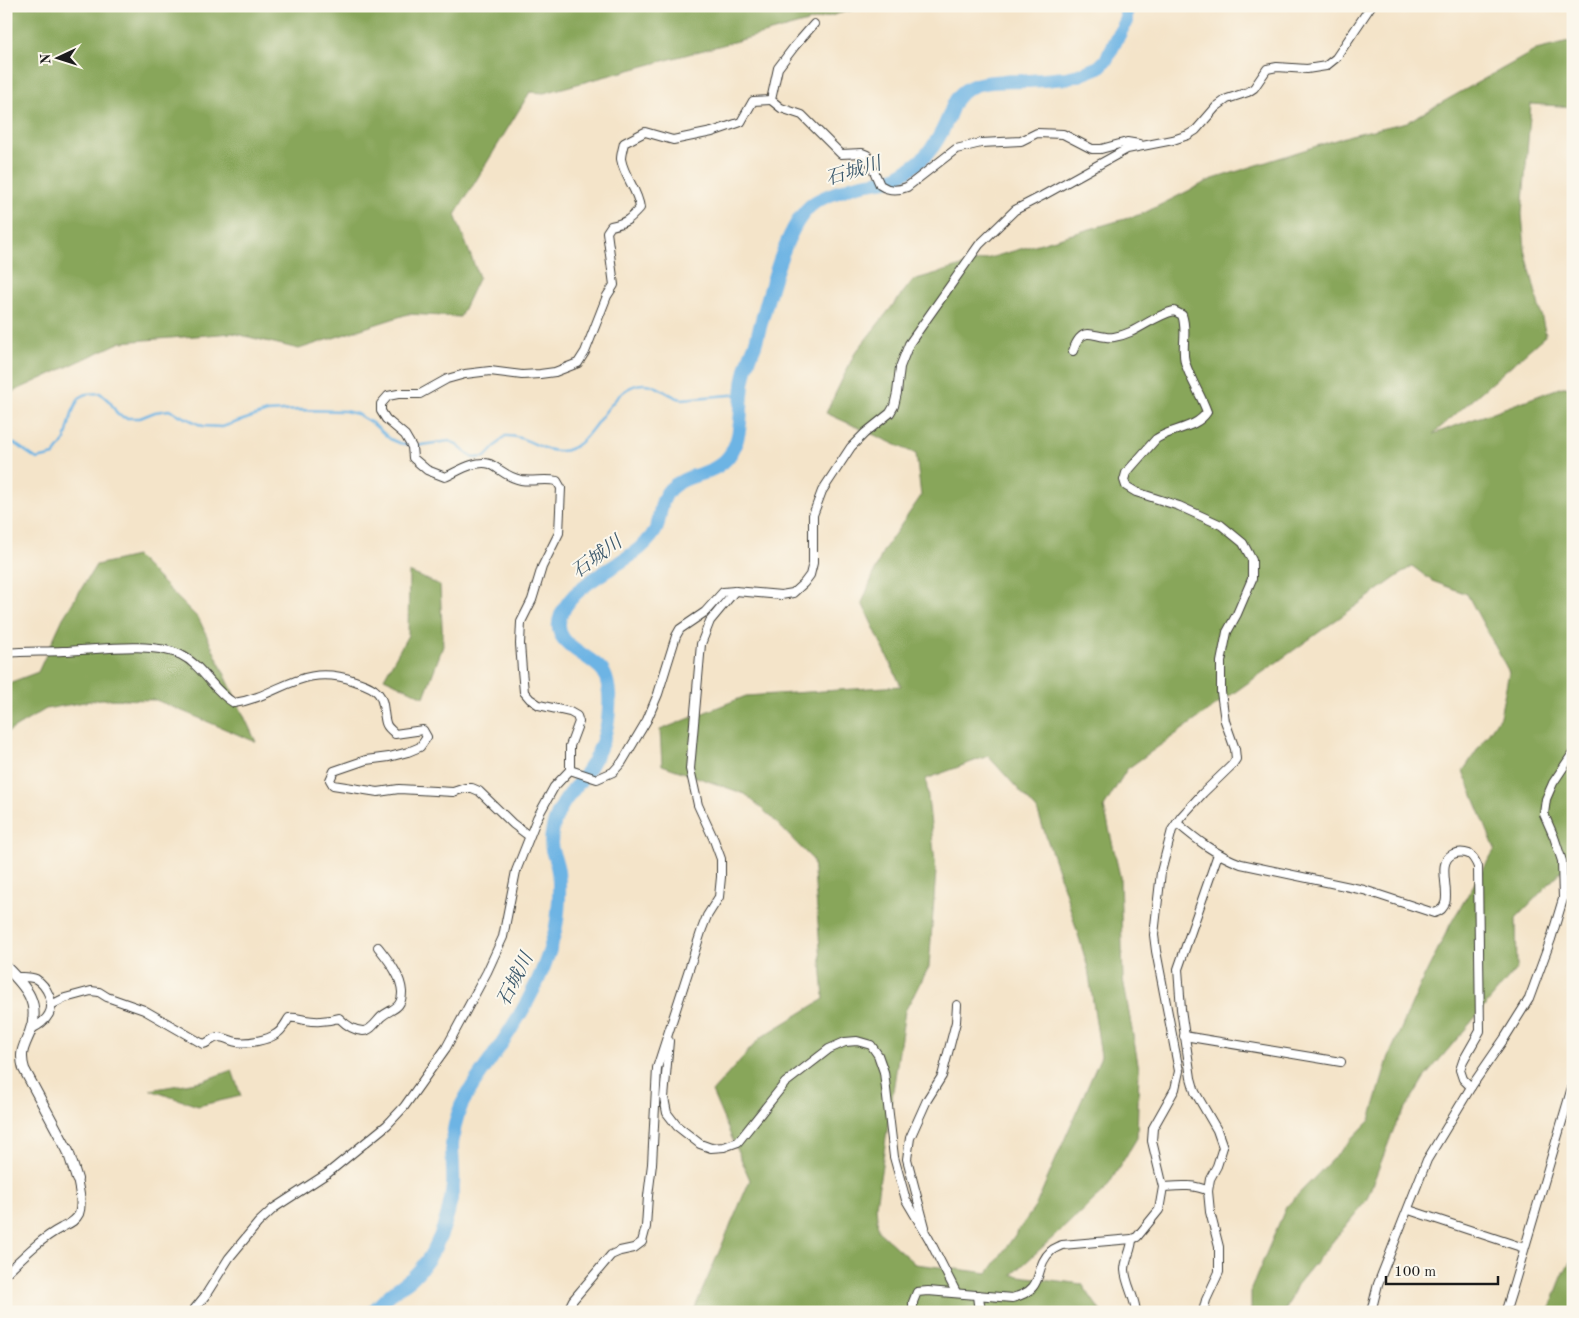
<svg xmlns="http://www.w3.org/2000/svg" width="1579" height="1318" font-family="'Old Standard TT','Noto Serif JP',serif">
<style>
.forest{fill:#88a65a;stroke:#52613b;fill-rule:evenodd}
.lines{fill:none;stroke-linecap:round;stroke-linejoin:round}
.stream{stroke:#6db4e4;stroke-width:2.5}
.river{stroke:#6db4e4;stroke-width:14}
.minor-casing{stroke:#3c3a36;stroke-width:10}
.tertiary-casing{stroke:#3c3a36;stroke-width:12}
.minor{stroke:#fff;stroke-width:8}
.tertiary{stroke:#fff;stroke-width:10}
.labels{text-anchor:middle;stroke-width:4;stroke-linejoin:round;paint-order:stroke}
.water-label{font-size:19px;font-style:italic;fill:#3c596c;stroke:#fbf7ec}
</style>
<rect width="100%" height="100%" fill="#fbf7ec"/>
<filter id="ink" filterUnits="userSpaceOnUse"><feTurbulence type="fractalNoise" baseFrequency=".02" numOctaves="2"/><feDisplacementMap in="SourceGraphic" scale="10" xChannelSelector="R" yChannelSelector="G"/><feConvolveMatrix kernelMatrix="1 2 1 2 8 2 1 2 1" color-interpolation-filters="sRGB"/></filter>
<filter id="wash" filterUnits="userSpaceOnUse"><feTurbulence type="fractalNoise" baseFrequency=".0096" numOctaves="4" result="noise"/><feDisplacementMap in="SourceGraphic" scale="20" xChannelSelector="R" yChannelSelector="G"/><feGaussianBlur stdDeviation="1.12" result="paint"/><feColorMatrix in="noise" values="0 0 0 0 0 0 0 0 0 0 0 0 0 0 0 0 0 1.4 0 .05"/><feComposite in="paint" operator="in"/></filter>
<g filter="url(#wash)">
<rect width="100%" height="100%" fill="#f4e4c9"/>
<g class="forest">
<polygon points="6,6 867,6 544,93 530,92 455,215 479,277 460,317 408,314 299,349 232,333 121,342 6,395"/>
<path d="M1573,41V107L1531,104L1522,214L1525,249L1546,335L1433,434L1562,387H1573V859L1516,918L1517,968L1424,1078L1395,1126L1366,1201L1297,1285L1285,1312H1251V1289L1286,1207L1370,1120L1389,1056L1423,979L1451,923L1495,849L1463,771L1500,716L1509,672L1467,594L1432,581L1412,566L1127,769L1104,807L1120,876L1123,979L1139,1069L1137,1138L1106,1189L1012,1275L1082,1284L1101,1312H693L750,1180L712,1092L760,1038L824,999L813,860L770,816L745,794L662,765L660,730L746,696L901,686L862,603L883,551L921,496L916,454L826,413L855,353L913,280L1142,214L1210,180L1351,135L1407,122L1536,50ZM988,756L1037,810L1065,891L1088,968L1101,1056L1035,1207L988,1273L915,1264L878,1231L876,1205L905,1011L929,967L936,871L926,779Z"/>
<polygon points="136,556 199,619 256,742 156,700 101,699 46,709 6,733 6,684 38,672 63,618 96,565"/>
<polygon points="409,572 440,585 443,646 424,697 384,678 408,635"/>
<polygon points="232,1070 241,1096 198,1106 150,1090 202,1081"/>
<path d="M1573,1258V1312H1549C1556,1294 1561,1273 1573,1258Z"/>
</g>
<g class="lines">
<path class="stream" d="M6,442L15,444L37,459L54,455L65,440L72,413L79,398L86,394L100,393L110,402L118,415L126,418H140L155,412L169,410L203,426L222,427L267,412L298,410L345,411L357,414L372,423L390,439L399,443L415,446L449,441L454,443L473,458L485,457L505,436C527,434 545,456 567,450C597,442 613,375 651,385C662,388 671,397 682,399L742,394"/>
<path class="river" d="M372,1312C379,1305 386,1298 393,1292C399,1287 406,1283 412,1278C437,1255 449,1219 453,1186C454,1172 452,1159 452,1145C453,1132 456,1118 461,1106C469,1090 479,1076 489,1062C516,1023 543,981 554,935C559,917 561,884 557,866C556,860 553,855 552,850C550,842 552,829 555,821C561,802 575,789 586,773C599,754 608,731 609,709C610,698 609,679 602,670C588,653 549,644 561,615C573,584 615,569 639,549C646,543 654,535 657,527C661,513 660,500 670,489C688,472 713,477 729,456C742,439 740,414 742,395C743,377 748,360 755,345C766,308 783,225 814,203C824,196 837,193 848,188C863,182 878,183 893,178C901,175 908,170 915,165C934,151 944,129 952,108C963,77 998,82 1024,81C1038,81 1052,79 1066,78L1079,75L1099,67L1106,60L1126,21V6"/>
</g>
</g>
<g filter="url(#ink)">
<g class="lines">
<defs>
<g id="minor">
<path d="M814,24L794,47L778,68L771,100L781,108L802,115L841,154L862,153L867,155L880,185C889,191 897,191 907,187L956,149L981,143L1021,141L1037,133L1063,134L1092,149H1101L1127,142L1139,144"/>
<path d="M6,653C25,651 44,652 63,651C96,650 151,641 181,655C202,665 213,691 234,703C281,696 301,662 355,681C363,684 372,686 378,693C385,701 383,713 386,723C387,728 392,730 395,734L423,730L427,737L420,747L408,752L389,757L366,760L334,771L330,780L333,785L378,792L399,789L453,792L465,788H472L479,791L513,824L529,836"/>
<polyline points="570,770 597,779 613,772 622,762 647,720 658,694 676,636 680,629 705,612 723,592 735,591 781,595 793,593 804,583 810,575 813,563 813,515 822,491 851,447 865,433 890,413 894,406 897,393 900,367 909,344 979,245 1015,210 1042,196 1127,149 1173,140 1188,135 1196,130 1216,107 1227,99 1248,92 1254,88 1267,69 1277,67 1307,69 1326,66 1336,58 1371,6"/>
<path d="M570,770V746L579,722L577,716L570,712L539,705L530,699L524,692L522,670L520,644L521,622L532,600L542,567L559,533L561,488L557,481C545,478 533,482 521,480C506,477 502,470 490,464C476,459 457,472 445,477L427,470L413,458L412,447L405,435L386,419L381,411V404L388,396L398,394H420L447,379L465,374L490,371L522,375L540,374L555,372L578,363L585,352L607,296L614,285L607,232L611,226C626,223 630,219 640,208C638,190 624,177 621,159C621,154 623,148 624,143L645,132L673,140L712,132L741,122L753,101L771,100"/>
<path d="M1177,823C1197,840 1216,855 1241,864L1364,890L1434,913C1461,907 1431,864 1453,854C1458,852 1464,852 1469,854C1474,857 1476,862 1478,867L1480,1031L1463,1061L1460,1070L1463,1079L1471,1087"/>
<path d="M16,977C22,977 30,976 36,979C47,986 55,1003 49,1014C45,1022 37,1026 30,1030"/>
<path d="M51,1005L65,998L91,991L99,992L107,997L144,1010L203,1044C209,1043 212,1038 218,1037C224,1037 231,1041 237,1042C247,1044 268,1040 276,1034C282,1031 285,1024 289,1018C295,1017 299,1019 305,1020C316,1022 329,1021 339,1018C345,1024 354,1031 363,1031C371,1031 376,1022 381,1017C391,1008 402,1010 402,992C401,975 388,960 378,947"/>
<polyline points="1184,1036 1341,1062"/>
<polyline points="669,1041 664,1098 667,1113 677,1126 700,1144 711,1148 724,1147 738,1142 785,1083 829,1049 845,1042 857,1041 871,1045 878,1055 884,1072 894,1157 906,1200 929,1239 956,1292"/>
<path d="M1163,1187C1178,1186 1194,1184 1208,1191"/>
<polyline points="1409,1210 1524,1248"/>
<polyline points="925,1227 907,1159 910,1138 927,1100 942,1076 956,1022 957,1005"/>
<path d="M1132,1239C1132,1250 1125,1259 1125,1270C1126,1285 1135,1297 1136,1312"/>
<path d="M6,1273C23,1257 40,1239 61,1228C68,1224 75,1222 79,1214C83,1203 79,1189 77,1179"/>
<polyline points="192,1312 205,1296 229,1258 258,1223 274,1208 328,1173 387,1125 404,1107 446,1048 487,972 503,937 516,871 537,818 554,787 570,770"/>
<polyline points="567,1312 573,1300 611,1255 620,1251 634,1248 642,1242 646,1227 648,1196 652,1164 657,1068 702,929 707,916 719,897 721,877 721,859 714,840 698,805 690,769 701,644 710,621 735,591"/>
<path d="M913,1312V1302L917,1292L928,1291L1012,1298C1048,1289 1032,1268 1051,1251C1054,1248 1058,1247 1062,1245L1132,1239L1137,1237L1159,1210L1163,1187L1152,1141L1153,1128L1175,1089L1179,1071L1156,951L1154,935L1161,872L1172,830L1181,817L1203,793L1232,765L1236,759L1235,749L1225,721L1221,692V662L1227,632L1237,614L1252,579V560L1243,543L1221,525L1179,506L1136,492L1126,486L1124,480L1126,473L1156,439C1172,428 1196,429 1207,412C1201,395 1190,379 1185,362C1181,346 1188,331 1182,315L1174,311C1152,316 1136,334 1114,337C1105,339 1093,333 1087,334C1079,335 1075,345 1073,351"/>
<polyline points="1203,1312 1206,1300 1219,1272 1219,1247 1210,1212 1208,1191 1210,1179 1217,1166 1223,1147 1217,1130 1195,1092 1191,1078 1181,1009 1178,969 1218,854"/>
<polyline points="1371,1312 1378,1284 1427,1160 1471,1087 1504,1039 1529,999 1551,939 1563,899 1562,861 1554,837 1544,814 1546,799 1553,783 1573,753"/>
<polyline points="1504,1312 1506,1310 1512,1291 1573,1084"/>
</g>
<g id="tertiary">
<path d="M6,967C26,987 41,1003 30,1032C24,1047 19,1052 24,1069L68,1151L77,1179"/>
<polyline points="978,1296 980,1312"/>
</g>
</defs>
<use href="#minor" class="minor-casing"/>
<use href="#tertiary" class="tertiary-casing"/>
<use href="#minor" class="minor"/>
<use href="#tertiary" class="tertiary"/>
</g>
</g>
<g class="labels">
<g class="water-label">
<text transform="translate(853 170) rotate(-17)" y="7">石城川</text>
<text transform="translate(596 556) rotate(-36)" y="7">石城川</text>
<text transform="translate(514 979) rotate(-63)" y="7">石城川</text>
</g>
</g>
<rect width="1579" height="1318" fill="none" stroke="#fbf7ec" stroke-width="25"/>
<g transform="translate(58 58) rotate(266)" stroke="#fbf7ec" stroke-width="4" paint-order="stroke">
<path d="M0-4L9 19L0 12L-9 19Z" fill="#1c1c1c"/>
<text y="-8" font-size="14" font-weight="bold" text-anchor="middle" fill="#1c1c1c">N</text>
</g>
<path d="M1386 1276v8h112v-8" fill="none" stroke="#1c1c1c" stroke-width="2.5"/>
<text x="1394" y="1276" font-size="15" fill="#1c1c1c" stroke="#fbf7ec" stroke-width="4" paint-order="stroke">100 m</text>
</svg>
